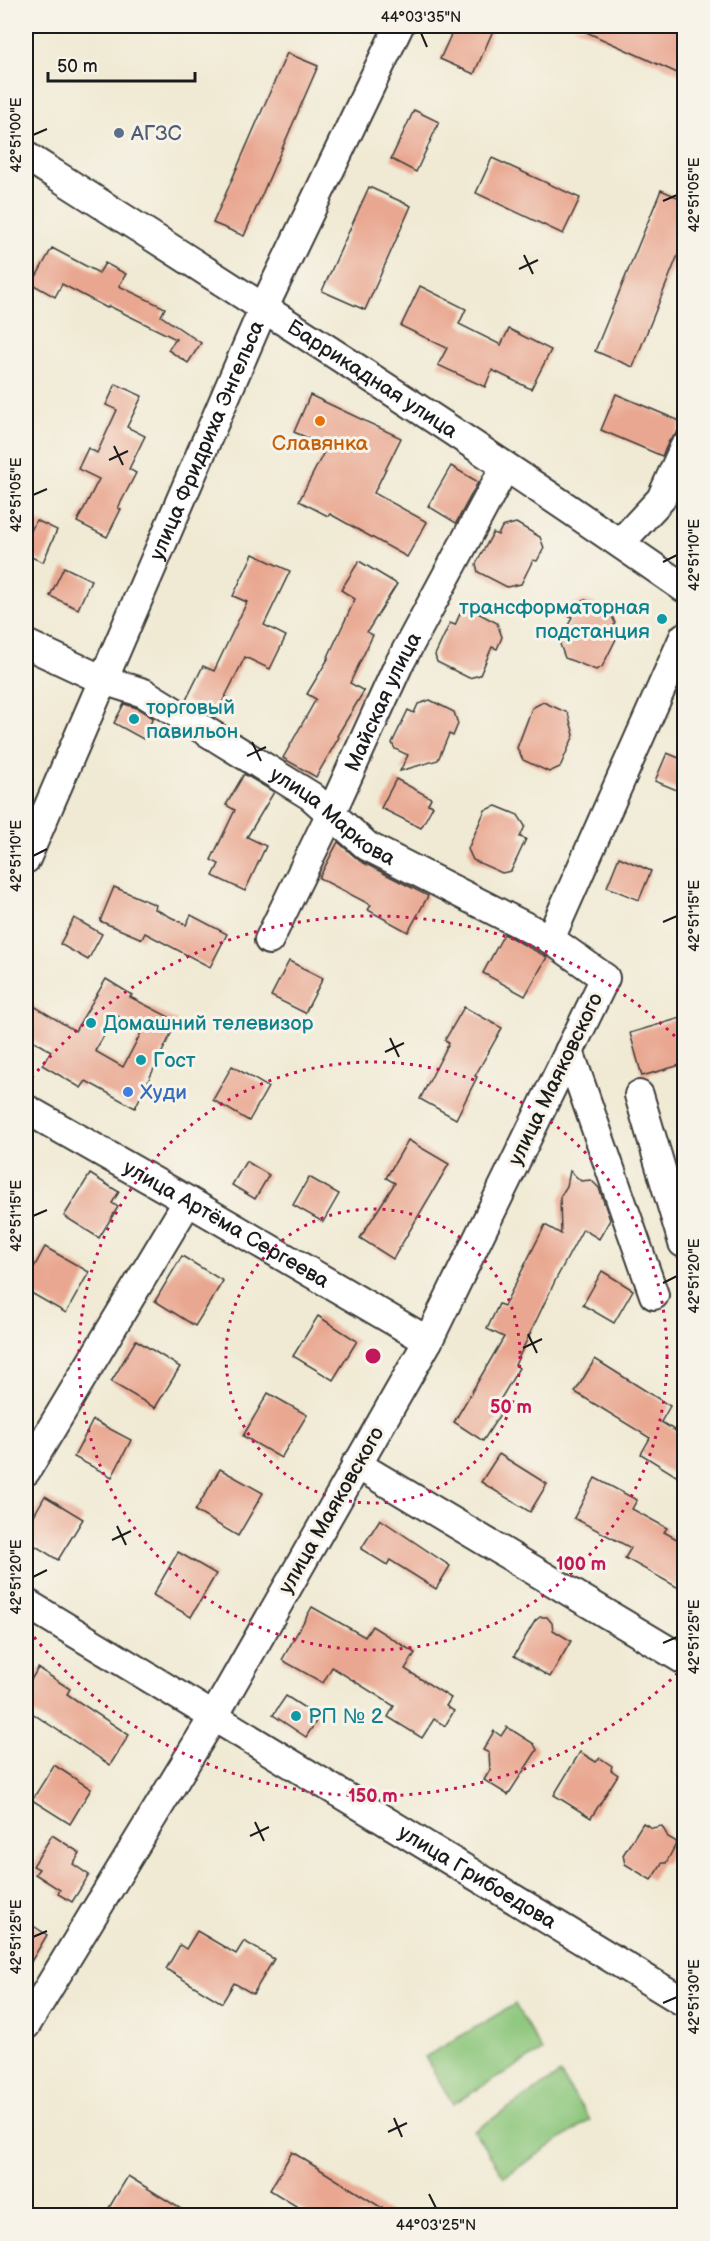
<svg xmlns="http://www.w3.org/2000/svg" width="710" height="2241" font-family="'Balsamiq Sans',sans-serif">
<style>
.green{fill:#8cc67b;stroke:#54714c;stroke-width:1.5}
.building{fill:#e9a791;fill-rule:evenodd}
.lines{fill:none;stroke-linecap:round;stroke-linejoin:round}
.minor-casing{stroke:#3c3b38;stroke-width:32}
.minor{stroke:#fff;stroke-width:28}
.ticks{fill:none;stroke:#1c1c1c;stroke-width:2}
.ring{fill:none;stroke:#c2185b;stroke-width:3;stroke-dasharray:3 6}
.service-dot{fill:#5c6f8a;stroke:#f7f3e8;stroke-width:2}
.food-dot{fill:#e8710a;stroke:#f7f3e8;stroke-width:2}
.culture-dot{fill:#0f9aa8;stroke:#f7f3e8;stroke-width:2}
.shop-dot{fill:#3f7fe0;stroke:#f7f3e8;stroke-width:2}
.labels{text-anchor:middle;stroke-width:6;stroke-linejoin:round;paint-order:stroke}
.service-label{font-size:21px;fill:#4e5e75;stroke:#f7f3e8;text-anchor:start}
.street-label{font-size:21px;fill:#1c1c1c;stroke:#f7f3e8}
.food-label{font-size:21px;fill:#c56008;stroke:#f7f3e8}
.culture-label{font-size:21px;fill:#0d838f;stroke:#f7f3e8;text-anchor:start}
.shop-label{font-size:21px;fill:#366cbe;stroke:#f7f3e8;text-anchor:start}
.centre{fill:#c2185b;stroke:#f7f3e8;stroke-width:3}
.ring-label{font-size:18px;text-anchor:middle;font-weight:bold;fill:#c2185b;stroke:#f7f3e8;stroke-width:6;stroke-linejoin:round;paint-order:stroke}
.neatline{fill:none;stroke:#1c1c1c;stroke-width:2}
.ticks-label{font-size:15px;text-anchor:middle;fill:#1c1c1c}
</style>
<rect width="100%" height="100%" fill="#f7f3e8"/>
<filter id="ink" filterUnits="userSpaceOnUse"><feTurbulence type="fractalNoise" baseFrequency=".0167" numOctaves="2"/><feDisplacementMap in="SourceGraphic" scale="12" xChannelSelector="R" yChannelSelector="G"/><feConvolveMatrix kernelMatrix="1 2 1 2 8 2 1 2 1" color-interpolation-filters="sRGB"/></filter>
<filter id="wash" filterUnits="userSpaceOnUse"><feTurbulence type="fractalNoise" baseFrequency=".008" numOctaves="4" result="noise"/><feDisplacementMap in="SourceGraphic" scale="24" xChannelSelector="R" yChannelSelector="G"/><feGaussianBlur stdDeviation="1.35" result="paint"/><feColorMatrix in="noise" values="0 0 0 0 0 0 0 0 0 0 0 0 0 0 0 0 0 1.4 0 .05"/><feComposite in="paint" operator="in"/></filter>
<g filter="url(#wash)">
<rect width="100%" height="100%" fill="#f0ead4"/>
<g class="green">
<polygon points="515,2004 542,2051 453,2104 425,2057"/>
<polygon points="560,2074 590,2120 504,2177 474,2131"/>
</g>
<g id="blocks">
<g class="building">
<polygon points="455,26 495,26 474,74 440,59"/>
<polygon points="573,26 671,26 684,32 684,76"/>
<polygon points="287,53 318,66 244,236 213,223"/>
<polygon points="414,110 439,122 416,172 391,159"/>
<polygon points="492,158 580,198 563,234 476,193"/>
<polygon points="369,187 411,206 365,310 322,291"/>
<polygon points="661,190 684,200 684,240 633,367 595,351"/>
<polygon points="52,248 99,273 105,263 126,274 119,286 165,308 161,316 201,343 188,363 168,350 176,339 109,306 107,308 62,284 55,297 32,284"/>
<polygon points="420,286 466,309 459,324 501,345 509,329 551,350 531,389 492,370 485,387 438,365 447,348 401,326"/>
<polygon points="116,384 142,396 127,427 145,436 129,469 136,473 118,508 121,509 107,537 77,522 99,479 78,469 88,448 97,453 117,410 106,405"/>
<polygon points="616,394 682,422 677,433 669,441 662,456 601,430"/>
<polygon points="310,395 401,438 374,493 427,522 407,557 330,514 328,516 299,501 327,446 294,432"/>
<polygon points="451,466 478,482 456,523 428,506"/>
<polygon points="36,520 57,530 43,562 26,555 26,528 31,531"/>
<polygon points="516,523 540,537 544,548 537,561 533,560 521,584 507,587 478,572 476,564 493,533 498,535 502,527"/>
<polygon points="253,554 290,571 264,625 286,636 270,669 245,657 215,717 186,700 203,666 214,671 247,602 233,596"/>
<polygon points="359,561 397,584 367,632 373,635 350,683 364,691 337,736 339,737 316,777 283,758 316,699 307,694 328,659 327,659 355,599 341,590"/>
<polygon points="64,567 91,580 78,609 50,596"/>
<polygon points="585,600 609,609 615,623 611,631 618,635 602,667 596,670 565,658 560,644 572,617 567,615 573,604"/>
<polygon points="474,611 497,623 502,637 497,649 492,647 480,675 469,678 437,662 435,655 450,623 455,625 460,614"/>
<polygon points="430,700 454,712 458,724 453,736 449,734 438,760 400,771 408,755 395,749 392,743 408,710 414,713 418,704"/>
<polygon points="543,702 568,713 574,735 560,767 549,772 523,760 517,748 532,708"/>
<polygon points="124,704 137,708 153,718 143,739 114,723"/>
<polygon points="667,753 684,760 684,793 655,781"/>
<polygon points="244,774 274,792 247,837 266,846 245,891 213,876 219,864 211,860 235,810 226,805"/>
<polygon points="396,779 431,798 428,804 433,806 421,828 381,808"/>
<polygon points="496,806 518,815 525,826 520,837 526,839 511,871 502,873 473,860 468,849 485,810"/>
<polygon points="338,842 360,861 428,896 408,932 368,910 371,905 319,878"/>
<polygon points="619,857 651,871 639,900 607,887"/>
<polygon points="114,887 156,905 155,909 186,925 191,915 227,934 210,967 145,933 142,939 100,921"/>
<polygon points="74,918 102,934 88,960 60,944"/>
<polygon points="504,934 547,957 525,996 483,973"/>
<polygon points="289,961 323,978 305,1013 271,996"/>
<path d="M106,979L132,995L130,997L177,1021L135,1108L86,1081L81,1088L42,1065L51,1051L26,1036V1001L75,1031ZM116,1015L142,1031L123,1067L95,1051Z"/>
<polygon points="464,1007 502,1028 475,1076 477,1077 456,1119 420,1099 449,1043 445,1040"/>
<polygon points="684,1017 684,1064 642,1076 630,1033"/>
<polygon points="232,1066 268,1087 249,1121 213,1100"/>
<polygon points="408,1140 449,1164 393,1259 360,1238 395,1183 386,1178"/>
<polygon points="246,1161 269,1175 255,1199 232,1185"/>
<polygon points="570,1171 581,1181 591,1180 599,1188 610,1220 599,1239 583,1229 556,1279 515,1365 519,1368 494,1410 500,1414 483,1441 454,1422 504,1337 487,1329 499,1304 504,1306 545,1225 561,1234 560,1197 567,1186"/>
<polygon points="90,1174 119,1192 112,1203 118,1207 99,1238 64,1216"/>
<polygon points="309,1177 339,1194 323,1222 293,1205"/>
<polygon points="45,1247 89,1272 66,1313 26,1290 26,1282"/>
<polygon points="182,1256 223,1281 195,1326 155,1301"/>
<polygon points="602,1271 633,1290 614,1323 583,1305"/>
<polygon points="318,1316 357,1341 333,1380 293,1356"/>
<polygon points="136,1340 180,1367 155,1408 111,1382"/>
<polygon points="595,1359 670,1406 661,1422 684,1436 684,1481 641,1454 650,1438 575,1392"/>
<polygon points="268,1393 307,1415 281,1458 243,1436"/>
<polygon points="93,1420 131,1440 112,1477 74,1457"/>
<polygon points="499,1454 547,1484 530,1512 481,1482"/>
<polygon points="220,1469 263,1493 238,1536 195,1511"/>
<polygon points="595,1478 637,1500 632,1509 667,1528 664,1532 684,1543 684,1591 625,1558 631,1548 574,1518"/>
<polygon points="45,1496 83,1519 58,1560 26,1540 26,1529"/>
<polygon points="380,1519 450,1566 436,1589 390,1560 387,1565 361,1549"/>
<polygon points="178,1552 216,1574 191,1617 153,1595"/>
<polygon points="312,1607 365,1637 372,1626 415,1653 405,1669 451,1698 446,1706 454,1711 445,1726 434,1719 422,1738 388,1717 394,1706 332,1667 323,1683 282,1660"/>
<polygon points="540,1617 547,1617 552,1623 553,1630 571,1641 550,1677 514,1656 535,1621"/>
<polygon points="38,1668 70,1689 67,1694 129,1735 110,1765 26,1709 26,1688"/>
<polygon points="286,1696 319,1717 306,1737 273,1715"/>
<polygon points="507,1727 534,1744 537,1750 508,1795 484,1780 490,1770 489,1753 483,1750 494,1731 501,1736"/>
<polygon points="580,1752 596,1762 600,1758 612,1766 611,1770 618,1775 591,1818 554,1795"/>
<polygon points="54,1765 91,1789 70,1824 32,1800"/>
<polygon points="643,1823 652,1828 662,1826 668,1837 677,1842 666,1863 662,1863 651,1880 625,1864 623,1855"/>
<polygon points="52,1835 80,1853 73,1864 89,1875 72,1902 58,1894 60,1890 35,1874 39,1869 33,1866"/>
<polygon points="26,1921 47,1935 26,1970"/>
<polygon points="197,1931 236,1954 244,1941 274,1959 253,1994 234,1983 222,2003 166,1969 180,1945 186,1949"/>
<polygon points="292,2152 395,2216 312,2216 270,2190"/>
<polygon points="128,2176 192,2216 104,2216"/>
</g>
</g>
</g>
<g filter="url(#ink)">
<use href="#blocks" fill-opacity="0" stroke="#3c3b38" stroke-width="1.5"/>
<g class="lines">
<defs>
<g id="minor">
<path id="s1" d="M26,156C247,297 469,438 684,588"/>
<polyline points="620,543 661,499 684,448"/>
<path id="s2" d="M26,644L103,680L144,693L311,796L367,846L550,939L605,978L428,1341L214,1716L26,2025"/>
<path id="s3" d="M26,859L264,307L399,26"/>
<polyline points="550,939 684,637"/>
<path id="s4" d="M269,940L331,813L398,666L505,467"/>
<polyline points="569,1051 654,1295"/>
<polyline points="639,1095 683,1243 684,1242"/>
<path id="s5" d="M26,1109L188,1201L428,1341"/>
<polyline points="356,1464 684,1660"/>
<polyline points="26,1471 188,1201"/>
<path id="s6" d="M26,1603L684,2002"/>
</g>
</defs>
<use href="#minor" class="minor-casing"/>
<use href="#minor" class="minor"/>
</g>
</g>
<path class="ticks" d="M421,33L427,47M33,135L47,129M663,201L677,195M524,255L533,274M519,269L538,260M114,446L123,465M109,460L128,451M33,495L47,489M663,562L677,555M252,742L261,761M247,756L266,747M33,856L47,849M663,922L677,916M390,1038L399,1057M385,1052L404,1043M33,1216L47,1210M663,1283L677,1276M528,1334L537,1353M523,1348L542,1339M117,1526L126,1545M112,1540L131,1531M33,1577L47,1570M663,1643L677,1637M255,1822L264,1841M250,1836L269,1827M33,1937L47,1931M663,2003L677,1997M394,2118L402,2137M388,2132L407,2123M429,2194L436,2208"/>
<g class="ring">
<circle cx="373" cy="1356" r="147"/>
<circle cx="373" cy="1356" r="294"/>
<path d="M684 1667A440 440 0 0 1 26 1627M26 1085A440 440 0 0 1 684 1045"/>
</g>
<circle class="service-dot" cx="119" cy="133" r="6"/>
<circle class="food-dot" cx="320" cy="421" r="6"/>
<g class="culture-dot">
<circle cx="662" cy="619" r="6"/>
<circle cx="134" cy="719" r="6"/>
<circle cx="91" cy="1023" r="6"/>
<circle cx="141" cy="1060" r="6"/>
<circle cx="296" cy="1716" r="6"/>
</g>
<circle class="shop-dot" cx="128" cy="1092" r="6"/>
<g class="labels">
<g class="service-label">
<text x="131" y="140">АГЗС</text>
</g>
<g class="street-label">
<text dy="7" stroke="none"><textPath href="#s1" startOffset="412">Баррикадная улица</textPath></text>
<text dy="7" stroke="none"><textPath href="#s3" startOffset="456">улица Фридриха Энгельса</textPath></text>
<text dy="7" stroke="none"><textPath href="#s4" startOffset="264">Майская улица</textPath></text>
<text dy="7" stroke="none"><textPath href="#s2" startOffset="354">улица Маркова</textPath></text>
<text transform="translate(555 1079) rotate(-64)" y="7">улица Маяковского</text>
<text dy="7" stroke="none"><textPath href="#s5" startOffset="231">улица Артёма Сергеева</textPath></text>
<text transform="translate(331 1510) rotate(-60)" y="7">улица Маяковского</text>
<text dy="7" stroke="none"><textPath href="#s6" startOffset="528">улица Грибоедова</textPath></text>
</g>
<g class="food-label">
<text x="320" y="450">Славянка</text>
</g>
<g class="culture-label">
<text x="650" y="614" text-anchor="end">трансформаторная<tspan x="650" dy="24">подстанция</tspan></text>
<text x="146" y="714">торговый<tspan x="146" dy="24">павильон</tspan></text>
<text x="103" y="1030">Домашний телевизор</text>
<text x="153" y="1067">Гост</text>
<text x="308" y="1723">РП № 2</text>
</g>
<g class="shop-label">
<text x="140" y="1099">Худи</text>
</g>
</g>
<circle cx="373" cy="1356" r="9" class="centre"/>
<g class="ring-label">
<text x="511" y="1413">50 m</text>
<text x="581" y="1570">100 m</text>
<text x="373" y="1802">150 m</text>
</g>
<rect width="710" height="2241" fill="none" stroke="#f7f3e8" stroke-width="66"/>
<path d="M48 72v9h147v-9" fill="none" stroke="#1c1c1c" stroke-width="3"/>
<text x="57" y="72" font-size="18" fill="#1c1c1c" stroke="#f7f3e8" stroke-width="4.5" paint-order="stroke">50 m</text>
<rect x="33" y="33" width="644" height="2175" class="neatline"/>
<g class="ticks-label">
<text x="421" y="22">44°03'35"N</text>
<text transform="translate(16 135) rotate(-90)" y="5">42°51'00"E</text>
<text transform="translate(694 195) rotate(-90)" y="5">42°51'05"E</text>
<text transform="translate(16 495) rotate(-90)" y="5">42°51'05"E</text>
<text transform="translate(694 555) rotate(-90)" y="5">42°51'10"E</text>
<text transform="translate(16 856) rotate(-90)" y="5">42°51'10"E</text>
<text transform="translate(694 916) rotate(-90)" y="5">42°51'15"E</text>
<text transform="translate(16 1216) rotate(-90)" y="5">42°51'15"E</text>
<text transform="translate(694 1276) rotate(-90)" y="5">42°51'20"E</text>
<text transform="translate(16 1577) rotate(-90)" y="5">42°51'20"E</text>
<text transform="translate(694 1637) rotate(-90)" y="5">42°51'25"E</text>
<text transform="translate(16 1937) rotate(-90)" y="5">42°51'25"E</text>
<text transform="translate(694 1997) rotate(-90)" y="5">42°51'30"E</text>
<text x="436" y="2230">44°03'25"N</text>
</g>
</svg>
